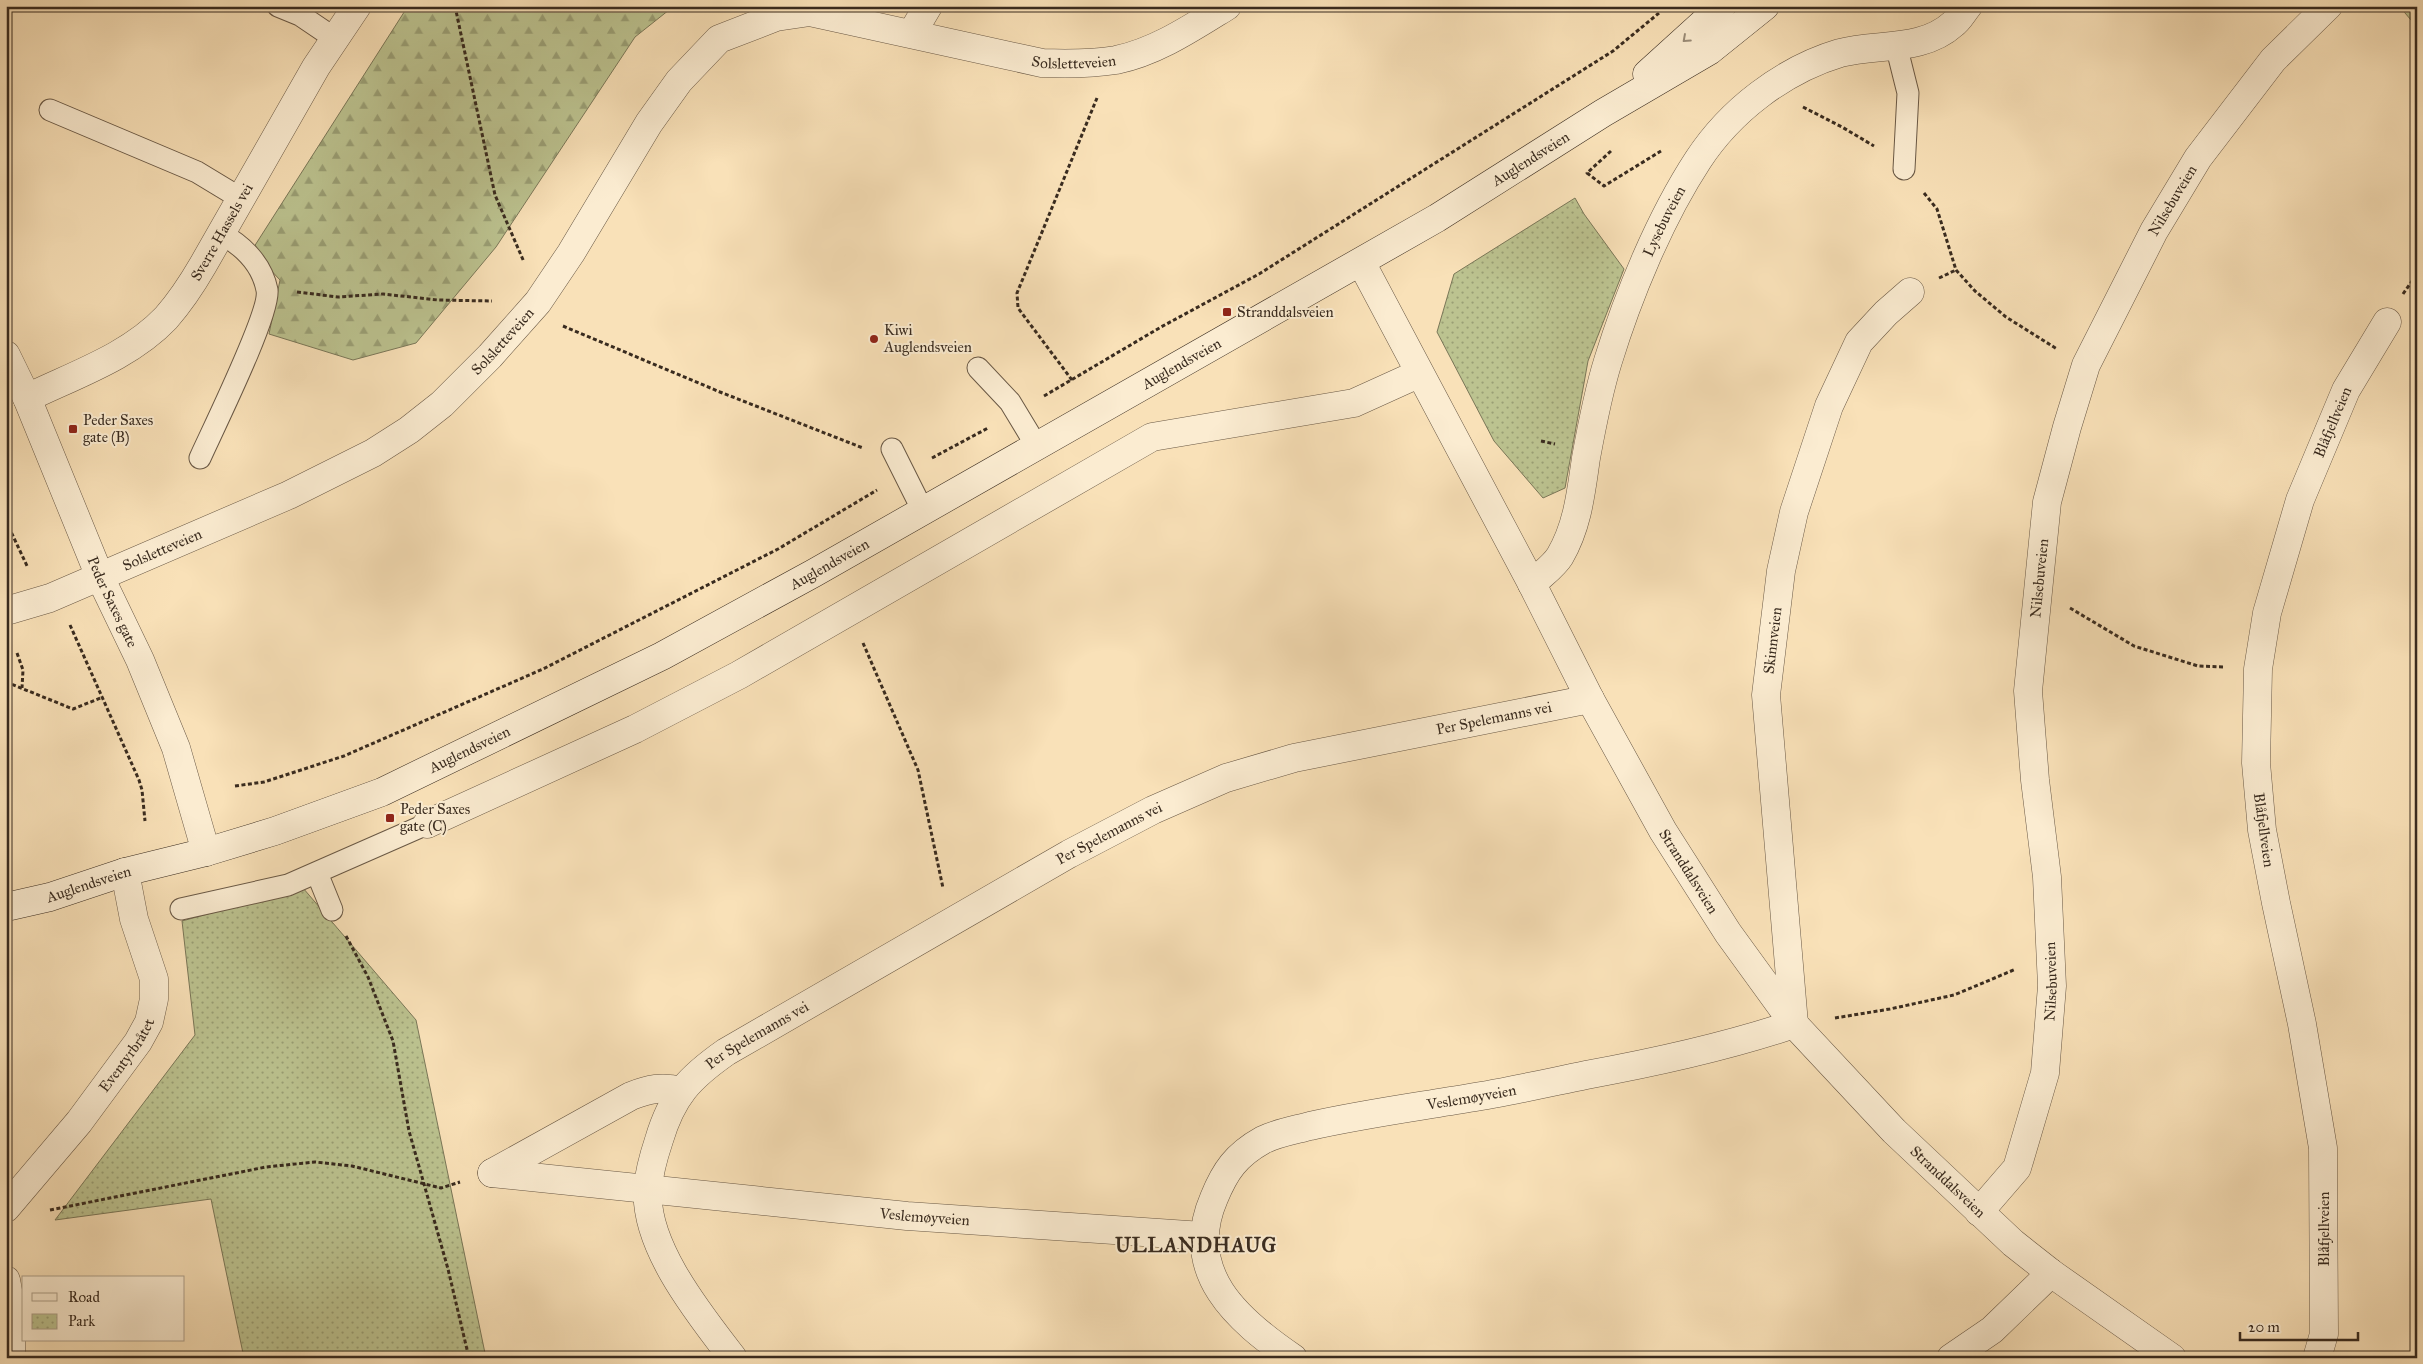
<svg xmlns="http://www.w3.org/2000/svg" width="2423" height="1364" font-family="'IM FELL Great Primer',serif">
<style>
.forest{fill:url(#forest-firs);stroke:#7a7758}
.park{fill:url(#park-dots);stroke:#7a7758}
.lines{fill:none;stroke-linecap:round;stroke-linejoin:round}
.service-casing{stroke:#695845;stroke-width:23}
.minor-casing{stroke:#695845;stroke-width:29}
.tertiary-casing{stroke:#695845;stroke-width:29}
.secondary-casing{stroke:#392b1f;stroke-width:29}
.path{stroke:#392b1f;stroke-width:3;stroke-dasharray:4 2.5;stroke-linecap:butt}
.service{stroke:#fbecd1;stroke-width:21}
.minor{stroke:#fbecd1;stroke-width:28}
.tertiary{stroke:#fbecd1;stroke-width:28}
.secondary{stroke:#fbecd1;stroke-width:28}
.oneway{stroke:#9a8c78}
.poi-dot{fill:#8f2418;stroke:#fbecd1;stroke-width:2}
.labels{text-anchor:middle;stroke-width:4;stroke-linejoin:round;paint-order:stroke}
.street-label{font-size:15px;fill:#392b1f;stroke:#fbecd1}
.poi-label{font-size:15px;fill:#392b1f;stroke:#fbecd1;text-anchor:start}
.district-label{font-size:20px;font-weight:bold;letter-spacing:1px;fill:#392b1f;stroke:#fbecd1}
</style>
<defs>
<pattern id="forest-firs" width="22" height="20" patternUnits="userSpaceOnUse" patternTransform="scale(1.25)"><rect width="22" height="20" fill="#bcc390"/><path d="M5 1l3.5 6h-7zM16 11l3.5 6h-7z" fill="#9a9f75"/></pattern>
<pattern id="park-dots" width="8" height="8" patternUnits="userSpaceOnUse" patternTransform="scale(1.25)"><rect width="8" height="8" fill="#bcc390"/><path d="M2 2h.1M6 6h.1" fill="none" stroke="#9a9f75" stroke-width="1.8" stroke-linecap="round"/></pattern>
</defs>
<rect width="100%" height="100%" fill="#f9e1b8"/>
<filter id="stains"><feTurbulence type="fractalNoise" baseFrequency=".004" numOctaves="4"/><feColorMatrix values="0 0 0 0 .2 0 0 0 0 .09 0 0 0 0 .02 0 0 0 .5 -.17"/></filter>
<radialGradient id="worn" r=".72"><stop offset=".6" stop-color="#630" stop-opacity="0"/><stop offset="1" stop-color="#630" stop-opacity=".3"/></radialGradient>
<g class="forest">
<polygon points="408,6 674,6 635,37 496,247 416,343 353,360 269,334 280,280 252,250"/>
<polygon points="2399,6 2417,6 2417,27"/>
</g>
<g class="park">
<polygon points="1575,198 1584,214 1624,269 1588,361 1565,488 1543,498 1494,441 1437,332 1454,274"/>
<polygon points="303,888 416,1020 486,1358 244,1358 211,1199 55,1220 195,1035 182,921"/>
</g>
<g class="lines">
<defs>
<g id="service">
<polyline points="278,6 300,15 334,38"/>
<polyline points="1896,45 1908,93 1904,169"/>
<polyline points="50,110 197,172 240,198"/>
<polyline points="978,368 1010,402 1036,445"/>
<polyline points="892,449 923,511"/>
<path d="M200,458C212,431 271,312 267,290C262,264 242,245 220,233"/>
<polyline points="317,873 332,910"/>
<polyline points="181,909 288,885 427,824"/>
</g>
<g id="minor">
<polyline points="912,33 928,6"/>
<path id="s1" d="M1361,262L1532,584L1590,699L1663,831L1728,933L1794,1024L1894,1131L2013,1243L2051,1273L2172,1358"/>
<path id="s2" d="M27,398C74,375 129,357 166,318C180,302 192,284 203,265L316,67L357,6"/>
<path id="s3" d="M1532,584C1541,575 1554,566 1560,556C1578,525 1581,492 1586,458C1592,425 1598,393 1608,361C1628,296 1660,218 1698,160C1730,111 1783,70 1840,53C1878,43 1922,52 1953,24C1959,20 1963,12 1968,6"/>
<path id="s4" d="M6,611L50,598L289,495L373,453L409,430L442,404L490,356L538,302L571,253L649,123L679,81L719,39L776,17L810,12L1042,63C1067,64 1091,64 1116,60C1156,52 1193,27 1227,6"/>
<polyline points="427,824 635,729 739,675 1152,437 1354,403 1418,374"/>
<path id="s5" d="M492,1173L907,1216L1203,1236"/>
<path d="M492,1173L631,1096C649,1089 662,1086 681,1091"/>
<path id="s6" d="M6,1208L79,1122L138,1042L149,1022L154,999V979L134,919L125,872"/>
<path id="s7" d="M1979,1212L2017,1168L2045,1073L2052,986L2047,877L2035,780L2028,691L2047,502L2067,427L2086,365L2154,231L2198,158L2273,60L2328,6"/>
<polyline points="6,1280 12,1312 11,1358"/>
<path id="s8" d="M733,1358C700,1315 643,1245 648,1188C649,1172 654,1155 659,1140C672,1096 689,1078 726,1052L1069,854L1153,810L1226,778L1294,758L1590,699"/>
<path id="s9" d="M1293,1358C1237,1320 1182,1272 1214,1198C1225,1171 1236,1155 1263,1140C1277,1133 1295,1130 1310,1126C1363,1114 1416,1107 1469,1098C1508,1092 1547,1083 1586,1075C1657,1062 1726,1047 1794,1024L1766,695L1781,571L1794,512L1829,406L1859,342L1886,313L1910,292"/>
<polyline points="1951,1358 1992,1330 2051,1273"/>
<path id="s10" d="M2317,1358L2324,1334L2323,1148L2302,1024L2276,903L2262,830L2256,763L2258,669L2267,613L2300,500L2346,390L2387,322"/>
</g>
<g id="tertiary">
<path id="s11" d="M6,355L27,398L100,577L140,660L176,748L206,852"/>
</g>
<g id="secondary">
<polyline points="1647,74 1722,6"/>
<path id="s12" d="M6,907L50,897L125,872L206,852L275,831L382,792L662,656L814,573L1437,218L1603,113L1709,51L1765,6"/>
</g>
</defs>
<use href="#service" class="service-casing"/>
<use href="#minor" class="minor-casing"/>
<use href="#tertiary" class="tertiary-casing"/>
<use href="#secondary" class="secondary-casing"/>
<g class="path">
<polyline points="455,6 495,195 524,262"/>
<polyline points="690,6 700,11"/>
<polyline points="1803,107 1842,127 1874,146"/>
<polyline points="1611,151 1587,173 1604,186 1661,151"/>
<polyline points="1924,193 1937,209 1956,270 1975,291 2006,317 2057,349"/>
<polyline points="1939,278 1956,270"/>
<polyline points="297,292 338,297 383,294 438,300 492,301"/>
<polyline points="2403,294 2417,274"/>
<polyline points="563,326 720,392 863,448"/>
<polyline points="1072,380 1018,308 1017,293 1097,98"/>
<polyline points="1044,396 1161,327 1259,274 1613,51 1659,13"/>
<polyline points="1541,441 1555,444"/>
<polyline points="932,458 988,428"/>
<polyline points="6,521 28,568"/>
<polyline points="2070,608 2134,646 2198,666 2225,667"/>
<polyline points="70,625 139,780 142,790 145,821"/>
<polyline points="863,643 918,770 943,888"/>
<polyline points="17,653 23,670 22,688"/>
<polyline points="6,682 73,709 103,697"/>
<polyline points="235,786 264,782 344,756 543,669 778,549 877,490"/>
<polyline points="346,936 368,977 393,1041 409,1131 448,1269 469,1358"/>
<polyline points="1835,1018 1890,1009 1954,995 2016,969"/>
<polyline points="50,1210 266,1167 315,1162 352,1166 441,1188 460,1182"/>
</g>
<use href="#service" class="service"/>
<use href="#minor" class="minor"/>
<use href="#tertiary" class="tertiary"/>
<use href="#secondary" class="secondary"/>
</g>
<defs><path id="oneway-chevron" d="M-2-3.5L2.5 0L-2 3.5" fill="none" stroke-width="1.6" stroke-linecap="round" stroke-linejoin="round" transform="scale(1.25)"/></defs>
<use class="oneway" href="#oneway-chevron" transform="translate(1686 39) rotate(138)"/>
<g class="poi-dot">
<rect x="1222" y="307" width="10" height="10" rx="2.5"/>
<circle cx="874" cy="339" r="5"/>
<rect x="68" y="424" width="10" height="10" rx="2.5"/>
<rect x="385" y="813" width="10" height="10" rx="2.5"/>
</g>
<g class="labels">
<g class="street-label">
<text dy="5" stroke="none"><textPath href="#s4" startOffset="1310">Solsletteveien</textPath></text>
<text dy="5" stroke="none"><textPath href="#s12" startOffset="1706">Auglendsveien</textPath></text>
<text dy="5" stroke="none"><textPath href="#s7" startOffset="1059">Nilsebuveien</textPath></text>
<text dy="5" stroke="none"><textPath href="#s3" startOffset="392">Lysebuveien</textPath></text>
<text dy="5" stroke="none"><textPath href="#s2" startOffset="264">Sverre Hassels vei</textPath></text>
<text dy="5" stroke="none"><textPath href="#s4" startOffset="572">Solsletteveien</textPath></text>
<text dy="5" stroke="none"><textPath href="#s12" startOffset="1301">Auglendsveien</textPath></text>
<text dy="5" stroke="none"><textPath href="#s10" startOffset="955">Blåfjellveien</textPath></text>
<text dy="5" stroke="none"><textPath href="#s4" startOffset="168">Solsletteveien</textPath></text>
<text dy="5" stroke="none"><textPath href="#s12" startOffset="896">Auglendsveien</textPath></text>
<text dy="5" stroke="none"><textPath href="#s7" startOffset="654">Nilsebuveien</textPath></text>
<text dy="5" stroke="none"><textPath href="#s11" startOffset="269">Peder Saxes gate</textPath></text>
<text dy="5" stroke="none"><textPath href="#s9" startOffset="1204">Skinnveien</textPath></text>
<text dy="5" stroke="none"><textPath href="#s8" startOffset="1202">Per Spelemanns vei</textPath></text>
<text dy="5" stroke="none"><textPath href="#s12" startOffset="491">Auglendsveien</textPath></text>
<text transform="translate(2264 830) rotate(82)" y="5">Blåfjellveien</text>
<text dy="5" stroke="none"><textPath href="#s8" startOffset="798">Per Spelemanns vei</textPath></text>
<text dy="5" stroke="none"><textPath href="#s1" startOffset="692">Stranddalsveien</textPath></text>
<text dy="5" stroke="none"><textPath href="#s12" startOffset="86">Auglendsveien</textPath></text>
<text dy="5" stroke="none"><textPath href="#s7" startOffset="249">Nilsebuveien</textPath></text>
<text dy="5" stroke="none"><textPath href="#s8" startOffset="392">Per Spelemanns vei</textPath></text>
<text dy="5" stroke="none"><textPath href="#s6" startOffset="195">Eventyrbråtet</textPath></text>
<text dy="5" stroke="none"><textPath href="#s9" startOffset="488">Veslemøyveien</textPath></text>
<text dy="5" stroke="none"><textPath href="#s1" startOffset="1098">Stranddalsveien</textPath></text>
<text dy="5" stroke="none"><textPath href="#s5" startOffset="435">Veslemøyveien</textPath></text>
<text transform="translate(2324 1229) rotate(-90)" y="5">Blåfjellveien</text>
</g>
<g class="poi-label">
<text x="1237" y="317">Stranddalsveien</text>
<text x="884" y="335">Kiwi<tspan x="884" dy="17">Auglendsveien</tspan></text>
<text x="83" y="425">Peder Saxes<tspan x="83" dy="17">gate (B)</tspan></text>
<text x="400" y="814">Peder Saxes<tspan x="400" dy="17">gate (C)</tspan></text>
</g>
<g class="district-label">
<text x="1196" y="1252">ULLANDHAUG</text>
</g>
</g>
<rect width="2423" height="1364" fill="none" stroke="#f9e1b8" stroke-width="25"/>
<rect x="8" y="8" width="2408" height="1349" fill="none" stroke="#392b1f" stroke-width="2.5"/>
<rect x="12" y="12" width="2398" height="1339" fill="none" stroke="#392b1f"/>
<rect x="22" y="1276" width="162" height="65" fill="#fbecd1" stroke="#ad9f8a"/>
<rect x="32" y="1293" width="25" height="8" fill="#fbecd1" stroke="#ad9f8a"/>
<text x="68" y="1302" font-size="15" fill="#392b1f">Road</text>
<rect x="32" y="1314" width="25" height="15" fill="url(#park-dots)" stroke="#ad9f8a"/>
<text x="68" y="1326" font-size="15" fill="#392b1f">Park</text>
<path d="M2240 1332v8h118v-8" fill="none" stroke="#392b1f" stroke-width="2.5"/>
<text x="2248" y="1332" font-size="15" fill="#392b1f" stroke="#fbecd1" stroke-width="4" paint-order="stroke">20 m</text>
<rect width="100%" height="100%" filter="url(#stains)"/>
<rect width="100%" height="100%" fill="url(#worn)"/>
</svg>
